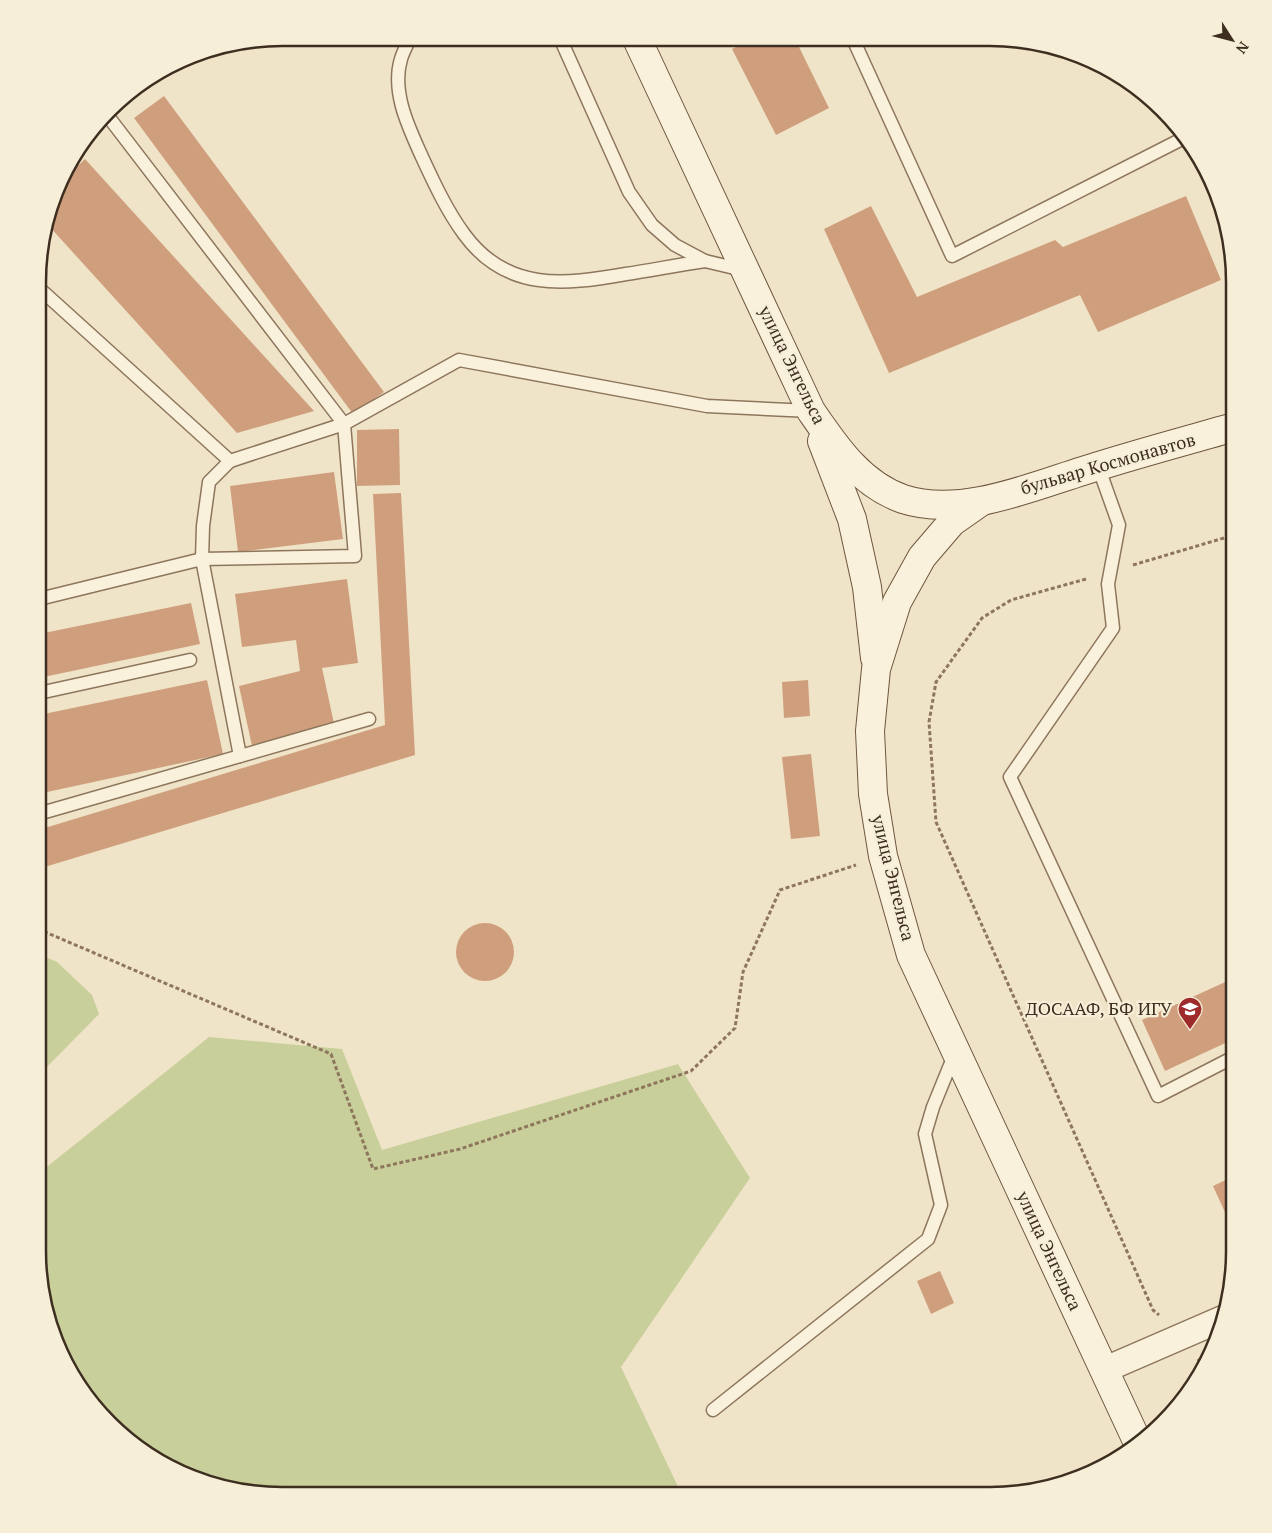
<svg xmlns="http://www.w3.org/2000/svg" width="1272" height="1533" font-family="'PT Serif',serif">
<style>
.green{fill:#c9cf9b}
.building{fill:#cf9f7d}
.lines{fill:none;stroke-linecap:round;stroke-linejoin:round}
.lane-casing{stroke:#8d765c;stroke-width:15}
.street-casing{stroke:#8d765c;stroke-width:28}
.secondary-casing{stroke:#6f573f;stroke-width:30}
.path{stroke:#8d765c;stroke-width:3;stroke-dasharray:4 2.5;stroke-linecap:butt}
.lane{stroke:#faf1dc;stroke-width:12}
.street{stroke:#faf1dc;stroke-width:25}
.secondary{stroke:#faf1dc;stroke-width:28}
.labels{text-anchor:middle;stroke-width:4.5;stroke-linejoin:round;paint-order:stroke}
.street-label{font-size:18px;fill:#3d2e20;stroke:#f7eed8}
.poi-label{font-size:18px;fill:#3d2e20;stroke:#f7eed8;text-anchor:end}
.rim{fill:none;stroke:#3d2e20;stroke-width:2.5}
</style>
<rect width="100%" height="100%" fill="#f0e4c8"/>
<g class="green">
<polygon points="43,956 57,962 92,995 99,1014 38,1076 38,960"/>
<polygon points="209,1037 342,1049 382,1150 678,1064 750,1178 621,1367 682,1495 266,1495 204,1483 146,1454 109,1424 70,1373 46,1314 38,1251 38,1174"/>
</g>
<g class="building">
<polygon points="752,39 814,39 799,47 829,108 776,135 732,49"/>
<polygon points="164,96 384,392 353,414 134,118"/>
<polygon points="85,159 314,411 237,433 48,225 64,179"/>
<polygon points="1186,196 1221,280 1098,332 1080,295 889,373 824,229 871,206 917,297 1055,240 1063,247"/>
<polygon points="399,429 400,485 357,486 357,430"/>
<polygon points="334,472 343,539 238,552 230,486"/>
<polygon points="401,493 415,755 38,869 38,830 385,725 373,494"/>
<polygon points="347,579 358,663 322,668 335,728 252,746 239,686 300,671 296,640 242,647 235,594"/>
<polygon points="191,603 200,644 39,678 39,634"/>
<polygon points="207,680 223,754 38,794 39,715"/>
<polygon points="808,680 810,716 784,718 782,682"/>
<polygon points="811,754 820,836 791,839 782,757"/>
<circle cx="485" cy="952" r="29"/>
<polygon points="1234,978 1234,1039 1165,1071 1142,1020"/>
<polygon points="1234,1176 1234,1232 1213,1186"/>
<polygon points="940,1271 954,1303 931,1314 917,1281"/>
</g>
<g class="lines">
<defs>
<g id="lane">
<path d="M410,38C407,45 403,52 401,59C391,92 409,128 422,157C434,183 447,211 464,234C506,292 564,285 626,274C652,270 678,265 705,261"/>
<polyline points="560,38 629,192 652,225 675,245 705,261 743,270"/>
<polyline points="853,39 952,256 1182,139"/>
<polyline points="40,289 230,461 344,424 459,360 707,406 811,411"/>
<polyline points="230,461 209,482 203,526 202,559 240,756"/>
<polyline points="1098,466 1119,525 1108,584 1113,628 1010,777 1158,1096 1234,1057"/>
<polyline points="39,599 202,559 355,556 344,424 107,115"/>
<polyline points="39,693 190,660"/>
<polyline points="38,814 369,719"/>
<polyline points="713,1410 928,1239 941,1205 925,1134 933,1107 955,1053"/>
</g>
<polyline id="street" points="1104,1370 1224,1318"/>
<g id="secondary">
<path d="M637,39L811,411C835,446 860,484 903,499C964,519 1040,483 1099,466C1144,452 1189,440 1234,427"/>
<polyline points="822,441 852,519 867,587 875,658"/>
<polyline points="982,501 952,522 922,557 897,602 876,669 870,731 873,794 883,856 911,955 1138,1443"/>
</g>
</defs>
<use href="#lane" class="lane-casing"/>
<use href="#street" class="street-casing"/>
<use href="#secondary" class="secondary-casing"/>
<g class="path">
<polyline points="1133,565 1234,535"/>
<polyline points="1086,579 1011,600 982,618 936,682 929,722 936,822 1153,1310 1159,1315"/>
<polyline points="38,929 331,1054 373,1169 460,1149 691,1071 735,1028 743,972 780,890 856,865"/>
<polyline points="1198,1359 1203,1367"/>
</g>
<use href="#lane" class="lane"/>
<use href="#street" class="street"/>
<use href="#secondary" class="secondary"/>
</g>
<defs>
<symbol id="university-pin" viewBox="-11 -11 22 30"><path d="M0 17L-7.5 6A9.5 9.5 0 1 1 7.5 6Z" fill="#9e2a2b" stroke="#f7eed8"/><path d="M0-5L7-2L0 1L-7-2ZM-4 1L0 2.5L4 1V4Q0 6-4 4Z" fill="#fff"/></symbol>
</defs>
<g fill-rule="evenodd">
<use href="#university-pin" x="1176" y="995" width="28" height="38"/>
</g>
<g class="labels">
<g class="street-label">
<text transform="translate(792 365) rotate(64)" y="6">улица Энгельса</text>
<text transform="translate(1108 464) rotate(-16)" y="6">бульвар Космонавтов</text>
<text transform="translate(893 878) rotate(76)" y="6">улица Энгельса</text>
<text transform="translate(1049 1251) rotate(65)" y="6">улица Энгельса</text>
</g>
<g class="poi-label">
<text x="1172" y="1015">ДОСААФ, БФ ИГУ</text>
</g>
</g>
<path d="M0 0H1272V1533H0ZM282 46H990A236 236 0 0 1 1226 282V1251A236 236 0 0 1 990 1487H282A236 236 0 0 1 46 1251V282A236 236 0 0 1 282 46Z" fill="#f7eed8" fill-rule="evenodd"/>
<path class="rim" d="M282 46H990A236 236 0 0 1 1226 282V1251A236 236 0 0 1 990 1487H282A236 236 0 0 1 46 1251V282A236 236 0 0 1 282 46Z"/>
<g transform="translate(1232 40) rotate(126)" stroke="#f7eed8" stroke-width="4" paint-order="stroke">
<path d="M0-4L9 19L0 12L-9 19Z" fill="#3d2e20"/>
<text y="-8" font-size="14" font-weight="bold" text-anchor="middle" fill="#3d2e20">N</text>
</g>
</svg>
